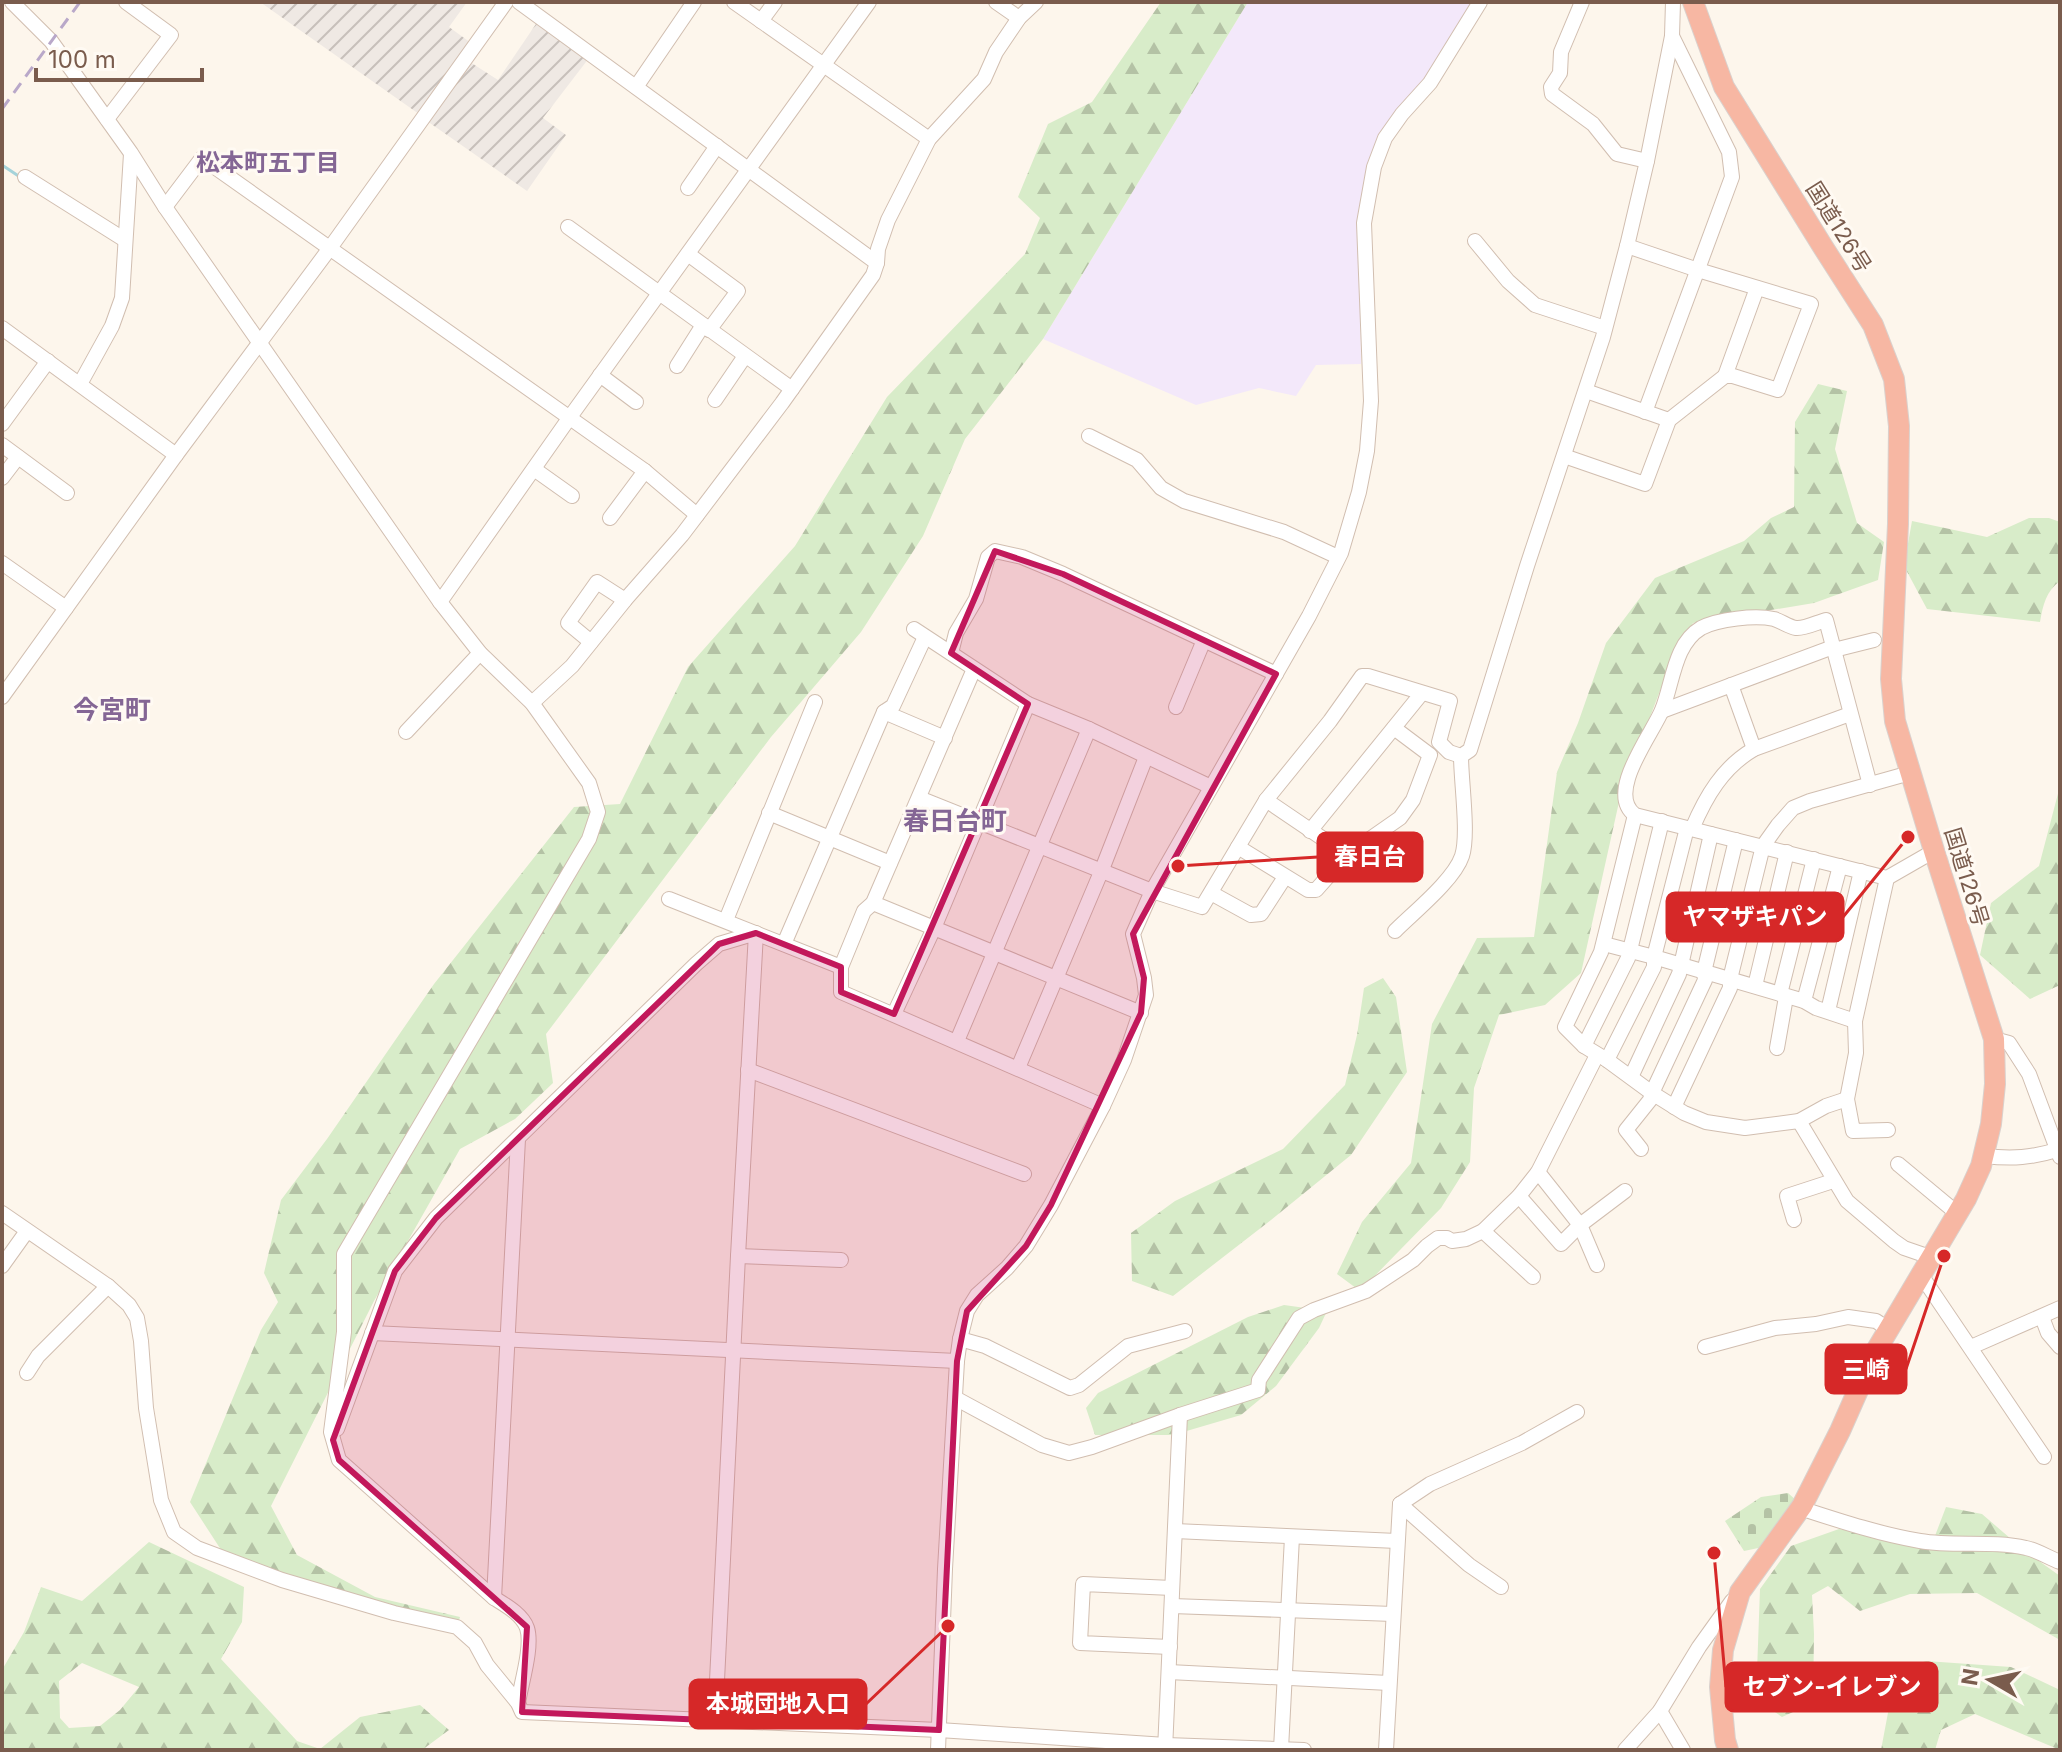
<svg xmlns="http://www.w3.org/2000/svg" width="2062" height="1752" font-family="Inter,'Noto Sans JP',sans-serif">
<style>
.industrial{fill:url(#industrial-furrows)}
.education{fill:#f3e8fa}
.forest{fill:url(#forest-firs);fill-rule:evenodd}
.cemetery{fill:url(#cemetery-stones)}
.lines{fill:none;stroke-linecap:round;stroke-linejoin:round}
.stream{stroke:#a5d3da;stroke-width:3}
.minor-casing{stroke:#d1beb0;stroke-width:16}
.highway-casing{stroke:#dad1cd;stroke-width:22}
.minor{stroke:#fff;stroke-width:14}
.highway{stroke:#f7b7a3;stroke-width:20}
.rail{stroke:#b9a8c9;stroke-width:3;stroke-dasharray:12 8;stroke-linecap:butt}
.marked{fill:#c2185b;fill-opacity:0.2;stroke:#c2185b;stroke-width:6;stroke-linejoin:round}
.labels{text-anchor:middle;stroke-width:6;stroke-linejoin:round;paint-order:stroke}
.street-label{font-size:22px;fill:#7a5c4d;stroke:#fffaf3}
.neighbourhood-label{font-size:24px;font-weight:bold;fill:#846695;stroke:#fffaf3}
.quarter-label{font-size:26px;font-weight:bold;fill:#846695;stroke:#fffaf3}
.leader{fill:none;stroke:#d62828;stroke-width:3}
.callout-dot{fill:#d62828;stroke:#fffaf3;stroke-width:3}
.callout{fill:#d62828;stroke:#d62828;stroke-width:3}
.callout-label{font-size:24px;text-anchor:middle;font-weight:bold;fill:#fff}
</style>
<defs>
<pattern id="industrial-furrows" width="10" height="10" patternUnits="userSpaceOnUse" patternTransform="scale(2)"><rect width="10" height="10" fill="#efe9e4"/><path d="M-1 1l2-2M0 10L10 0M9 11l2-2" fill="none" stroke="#c7c0bb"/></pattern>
<pattern id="forest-firs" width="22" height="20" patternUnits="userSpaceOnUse" patternTransform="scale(2)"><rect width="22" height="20" fill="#d8ecc9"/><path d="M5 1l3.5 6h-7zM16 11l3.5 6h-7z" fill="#b4c2a5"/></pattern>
<pattern id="cemetery-stones" width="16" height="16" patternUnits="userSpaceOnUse" patternTransform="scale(2)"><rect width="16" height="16" fill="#d8ecc9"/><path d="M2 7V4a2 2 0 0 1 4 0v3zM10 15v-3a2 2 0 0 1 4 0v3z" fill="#b4c2a5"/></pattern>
</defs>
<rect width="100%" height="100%" fill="#fdf6ec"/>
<g class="industrial">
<polygon points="260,2 467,2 449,27 471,43 419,114"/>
<polygon points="538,21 589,58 543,118 566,135 527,191 427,121 470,62 498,80"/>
</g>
<polygon class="education" points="1248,2 1474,2 1433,70 1388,124 1359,234 1361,364 1316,365 1296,396 1259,388 1196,405 1043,339"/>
<g class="forest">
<polygon points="1161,2 1248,2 1043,339 965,439 923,536 861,632 771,737 546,1034 553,1083 515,1119 460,1149 374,1301 271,1506 297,1555 375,1597 460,1617 457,1627 227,1559 190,1502 261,1330 278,1302 264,1273 281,1200 327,1139 434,984 574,807 620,804 688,667 795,546 887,397 1025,254 1040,218 1018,197 1048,124 1092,102"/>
<polygon points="1818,384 1847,391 1835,449 1857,523 1884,542 1878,580 1814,603 1693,623 1666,675 1621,793 1581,973 1545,1005 1499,1015 1474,1088 1470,1162 1441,1208 1360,1291 1337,1274 1362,1222 1411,1163 1432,1024 1477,938 1534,937 1557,772 1578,723 1606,643 1655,578 1744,541 1771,518 1794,507 1795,422"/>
<path d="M2029,518H2049L2060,522V581C2046,591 2043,605 2040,622L1927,609L1904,566L1912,521L1987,537Z"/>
<polygon points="2060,786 2060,985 2030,999 1980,955 1991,903 2039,866"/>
<polygon points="1383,978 1396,997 1407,1072 1351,1155 1271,1220 1173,1296 1132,1281 1131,1233 1175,1201 1283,1149 1345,1085 1357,1035 1364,988"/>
<polygon points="1284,1305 1327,1311 1319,1328 1276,1386 1241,1415 1173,1435 1095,1435 1086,1408 1098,1393 1248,1317"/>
<polygon points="1946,1507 1982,1514 2025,1551 2060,1576 2060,1640 1977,1593 1910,1594 1860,1611 1828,1586 1812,1595 1814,1634 1813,1703 1782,1717 1756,1699 1760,1589 1791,1546 1839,1529 1906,1539 1933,1541"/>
<path d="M149,1542L244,1587L242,1622L221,1659L297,1741L320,1749L360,1717L420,1705L449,1730L422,1750H2V1670L24,1632L41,1587L82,1601ZM82,1663L139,1687L120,1710L100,1726L69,1728L60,1718L59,1681Z"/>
<polygon points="1926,1661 2011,1667 2060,1690 2060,1750 1975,1714 1941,1730 1935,1750 1881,1750 1890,1702 1909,1667"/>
</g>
<polygon class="cemetery" points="1788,1493 1797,1501 1763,1547 1744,1551 1725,1521 1761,1497"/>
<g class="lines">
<polyline class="stream" points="2,165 20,177"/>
<defs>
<g id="minor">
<path d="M12,2L51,41L131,153L165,207L440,602L480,653L532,703L589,783L598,812L589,839L344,1254V1332L331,1432L339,1460L494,1598C505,1605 522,1614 527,1628C533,1646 521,1684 518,1703"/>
<polyline points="519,2 877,263"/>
<polyline points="734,2 929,139"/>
<polyline points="996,2 1019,18"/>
<polyline points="1582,2 1561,52 1560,73 1551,87 1552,94 1593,124 1617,154 1647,161"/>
<polyline points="761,21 775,2"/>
<polyline points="636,87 694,2"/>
<polyline points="107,119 171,35 126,2"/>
<polyline points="25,177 125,240"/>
<polyline points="688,188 717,146"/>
<polyline points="165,207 202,158 645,471 697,515"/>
<polyline points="568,227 792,389"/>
<polyline points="1475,241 1508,281 1535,305 1605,328"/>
<polyline points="688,254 738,291 709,330"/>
<polyline points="2,328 176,455"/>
<polyline points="677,366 703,325"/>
<polyline points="600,375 636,402"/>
<polyline points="1725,376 1757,288"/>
<polyline points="80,384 112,326 122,298 131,154"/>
<polyline points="1586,391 1669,420"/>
<polyline points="715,400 745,356"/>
<polyline points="1645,412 1732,177 1729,152 1672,36"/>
<polyline points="2,424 48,361"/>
<polyline points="1089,436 1137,460 1161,488 1184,501 1284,532 1338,557"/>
<polyline points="2,445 67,493"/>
<polyline points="1564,456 1645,484 1669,420 1725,376 1733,376 1778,390 1811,304 1698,270 1627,246"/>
<polyline points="534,469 572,496"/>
<polyline points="2,478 18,457"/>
<polyline points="610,518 645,471"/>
<polyline points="2,563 66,608"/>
<polyline points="440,602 570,417 869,2"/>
<polyline points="914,629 1028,704 1089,729 1211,787"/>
<polyline points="591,642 568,623 597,582 625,600"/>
<polyline points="1834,650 1874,640"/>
<polyline points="951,653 956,633 976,599 988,557 995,551 1022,557 1063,574 1276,674"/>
<polyline points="974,669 873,903 864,911 841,967 841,992 1103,1106"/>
<polyline points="1731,685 1754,749"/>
<polyline points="2,697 176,455 330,248 506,2"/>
<polyline points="532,703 572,666 625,600 682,535 782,403 873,275 877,263 878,249 888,220 929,139 984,79 996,52 1019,18 1036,2"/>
<polyline points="1176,707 1204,640"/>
<polyline points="1662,711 1833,647"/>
<polyline points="884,712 945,738"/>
<polyline points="406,732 480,653"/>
<path d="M1870,785L1826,620C1818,622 1804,629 1796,628C1789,627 1781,621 1774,619C1755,615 1718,619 1701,628C1674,644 1673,683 1662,710C1653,733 1605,793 1635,815L1887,878L1934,851"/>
<polyline points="919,798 1152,891 1202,907 1266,800 1330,721 1362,676 1368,676 1450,701 1439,742 1449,752 1461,756 1470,750 1527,566 1603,337 1627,246 1647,161 1672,36 1673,2"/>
<polyline points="1266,800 1347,855"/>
<polyline points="769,813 890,863"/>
<polyline points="1635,815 1601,952 1565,1027 1584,1046 1607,1060 1652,1093 1684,1113 1706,1122 1745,1128 1799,1121 1826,1106 1847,1099"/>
<path d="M1692,829C1706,796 1723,767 1754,749L1850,714"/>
<polyline points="1310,831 1422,693"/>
<polyline points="1238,847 1308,890 1316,890 1347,855 1400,818 1413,800 1430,755 1394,728"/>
<polyline points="1887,878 1855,1021 1856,1053 1847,1099 1853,1131 1888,1130"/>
<polyline points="1211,893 1251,915 1261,914 1285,877"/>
<polyline points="669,899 841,967"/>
<polyline points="873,903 1141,1013"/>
<polyline points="726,920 815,702"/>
<path d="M1395,931C1414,912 1454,880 1462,856C1469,835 1461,781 1461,756"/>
<polyline points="784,944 884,712 893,706 925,637"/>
<polyline points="1604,944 1654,957 1804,1001 1816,1008 1855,1021"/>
<polyline points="1755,986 1787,852"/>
<polyline points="1780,994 1814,859"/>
<polyline points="1804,1001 1840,866"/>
<polyline points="1828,1011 1861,871"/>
<polyline points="894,1014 934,928 1028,704"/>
<polyline points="1994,1039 2009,1043 2029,1074 2060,1157"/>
<polyline points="957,1041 1089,729"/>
<polyline points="1584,1046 1628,958 1662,821"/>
<polyline points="1777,1048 1786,997"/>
<polyline points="1607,1060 1654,967 1654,957 1687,828"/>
<polyline points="1018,1068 1101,872 1146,757"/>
<polyline points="748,1070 1024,1174"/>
<polyline points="1631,1077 1679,974 1711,834"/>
<polyline points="1674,1107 1730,988 1730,979 1763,846 1778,825 1793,808 1810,801 1910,773"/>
<polyline points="1799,1121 1847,1201 1894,1241 1904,1248 1933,1258"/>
<polyline points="1641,1149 1626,1130 1650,1100 1652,1093 1705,980 1704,972 1736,840"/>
<path d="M1984,1156C2012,1159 2032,1158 2060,1149"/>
<polyline points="1898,1164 1958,1214"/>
<polyline points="1538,1172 1580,1225 1597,1265"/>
<polyline points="1519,1196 1561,1244 1580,1225 1625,1191"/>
<polyline points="2,1213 108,1286 129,1305 137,1318 141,1341 146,1408 161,1500 174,1532 197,1548 282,1580 394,1613 457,1627 475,1643 487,1665 518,1703 522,1712 939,1730 1166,1745 1304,1750"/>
<polyline points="1794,1220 1787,1196 1833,1181"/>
<polyline points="1483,1231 1533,1277"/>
<polyline points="738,1256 841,1260"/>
<polyline points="2,1266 27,1231"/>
<polyline points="1921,1275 2044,1457"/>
<polyline points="2042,1317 2048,1333 2060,1347"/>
<polyline points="372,1333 957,1361"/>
<polyline points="960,1339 985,1346 1070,1388 1079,1385 1128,1346 1185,1331"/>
<polyline points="1705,1347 1775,1328 1816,1324 1848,1317 1876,1321 1888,1329"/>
<polyline points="1971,1347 2060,1308"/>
<polyline points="27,1373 38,1356 108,1286"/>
<polyline points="955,1398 1042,1445 1069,1453 1092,1447 1180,1415 1258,1390 1259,1380 1299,1318 1314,1310 1366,1291 1413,1260 1427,1246 1438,1238 1447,1238 1452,1241 1466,1239 1483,1231 1519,1196 1538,1172 1597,1055"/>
<polyline points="337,1429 395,1271 436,1218 696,964 719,944 756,933 738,1256 715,1721"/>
<polyline points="1400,1504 1430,1484 1522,1443 1577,1412"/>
<polyline points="1400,1504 1469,1565 1501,1587"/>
<path d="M1800,1508C1840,1521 1879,1534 1920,1541C1955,1547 1991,1540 2026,1548C2037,1550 2049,1558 2060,1562"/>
<polyline points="1175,1531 1397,1541"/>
<polyline points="494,1598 518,1139"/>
<polyline points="1172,1606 1393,1614"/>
<polyline points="1170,1647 1080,1643 1083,1584 1172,1588"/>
<polyline points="1169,1672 1389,1683"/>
<polyline points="1660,1711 1683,1750"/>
<polyline points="1281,1749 1292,1537"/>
<polyline points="938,1750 945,1569 957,1361 960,1339 967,1311 977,1295 1007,1268 1026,1246 1051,1205 1103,1106 1124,1060 1146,995 1144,978 1133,934 1152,891 1309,616 1341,553 1359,492 1367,451 1371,401 1364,223 1374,167 1385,138 1402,114 1430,83 1480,2"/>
<polyline points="1165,1750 1180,1415"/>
<polyline points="1386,1750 1400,1504"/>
<polyline points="1625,1750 1660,1711 1699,1647 1732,1601"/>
</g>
<polyline id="highway" points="1693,2 1724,87 1823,247 1873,325 1894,379 1899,426 1898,524 1891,679 1895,721 1935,854 1994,1039 1995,1084 1991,1124 1981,1166 1966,1199 1874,1354 1840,1431 1802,1506 1740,1592 1723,1650 1720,1687 1725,1740 1728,1750"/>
</defs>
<use href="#minor" class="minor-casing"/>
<use href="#highway" class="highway-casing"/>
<use href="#minor" class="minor"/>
<use href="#highway" class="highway"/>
<polyline class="rail" points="2,109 80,2"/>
</g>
<path class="marked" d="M995,551L1063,574L1276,674L1133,934L1144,978L1141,1013L1051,1205L1026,1246L967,1311L957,1361L939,1730L522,1712L527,1627L339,1460L333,1440L395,1271L436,1218L719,944L756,933L841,967V992L894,1014L1028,704L951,653Z"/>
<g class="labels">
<g class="street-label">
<text transform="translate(1839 227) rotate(58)" y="8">国道126号</text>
<text transform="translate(1967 877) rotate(73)" y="8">国道126号</text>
</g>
<g class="neighbourhood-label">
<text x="268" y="171">松本町五丁目</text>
</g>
<g class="quarter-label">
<text x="112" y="719">今宮町</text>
<text x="955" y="830">春日台町</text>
</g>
</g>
<path class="leader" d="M1178 866L1318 857M1908 837L1843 917M1944 1256L1906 1369M1714 1553L1726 1687M948 1626L866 1704"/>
<g class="callout-dot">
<circle cx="1178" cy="866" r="8"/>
<circle cx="1908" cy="837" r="8"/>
<circle cx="1944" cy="1256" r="8"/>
<circle cx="1714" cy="1553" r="8"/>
<circle cx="948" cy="1626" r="8"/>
</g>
<g class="callout">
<rect x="1318" y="833" width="104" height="48" rx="8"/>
<rect x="1667" y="893" width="176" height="48" rx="8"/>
<rect x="1826" y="1345" width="80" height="48" rx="8"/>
<rect x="1726" y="1663" width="211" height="48" rx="8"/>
<rect x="690" y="1680" width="176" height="48" rx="8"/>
</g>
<g class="callout-label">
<text x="1370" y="865">春日台</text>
<text x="1755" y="925">ヤマザキパン</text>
<text x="1866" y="1378">三崎</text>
<text x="1832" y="1695">セブン-イレブン</text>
<text x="778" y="1712">本城団地入口</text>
</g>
<rect width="2062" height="1752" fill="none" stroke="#7a5c4d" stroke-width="8"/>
<g transform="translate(1990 1680) rotate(279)" stroke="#fffaf3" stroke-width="6" paint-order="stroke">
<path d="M0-6L14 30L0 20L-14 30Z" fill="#7a5c4d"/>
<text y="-12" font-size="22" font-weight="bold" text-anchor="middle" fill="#7a5c4d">N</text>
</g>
<path d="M36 68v12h166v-12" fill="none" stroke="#7a5c4d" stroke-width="4"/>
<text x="48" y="68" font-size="24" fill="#7a5c4d" stroke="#fffaf3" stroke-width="6" paint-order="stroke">100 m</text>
</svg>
